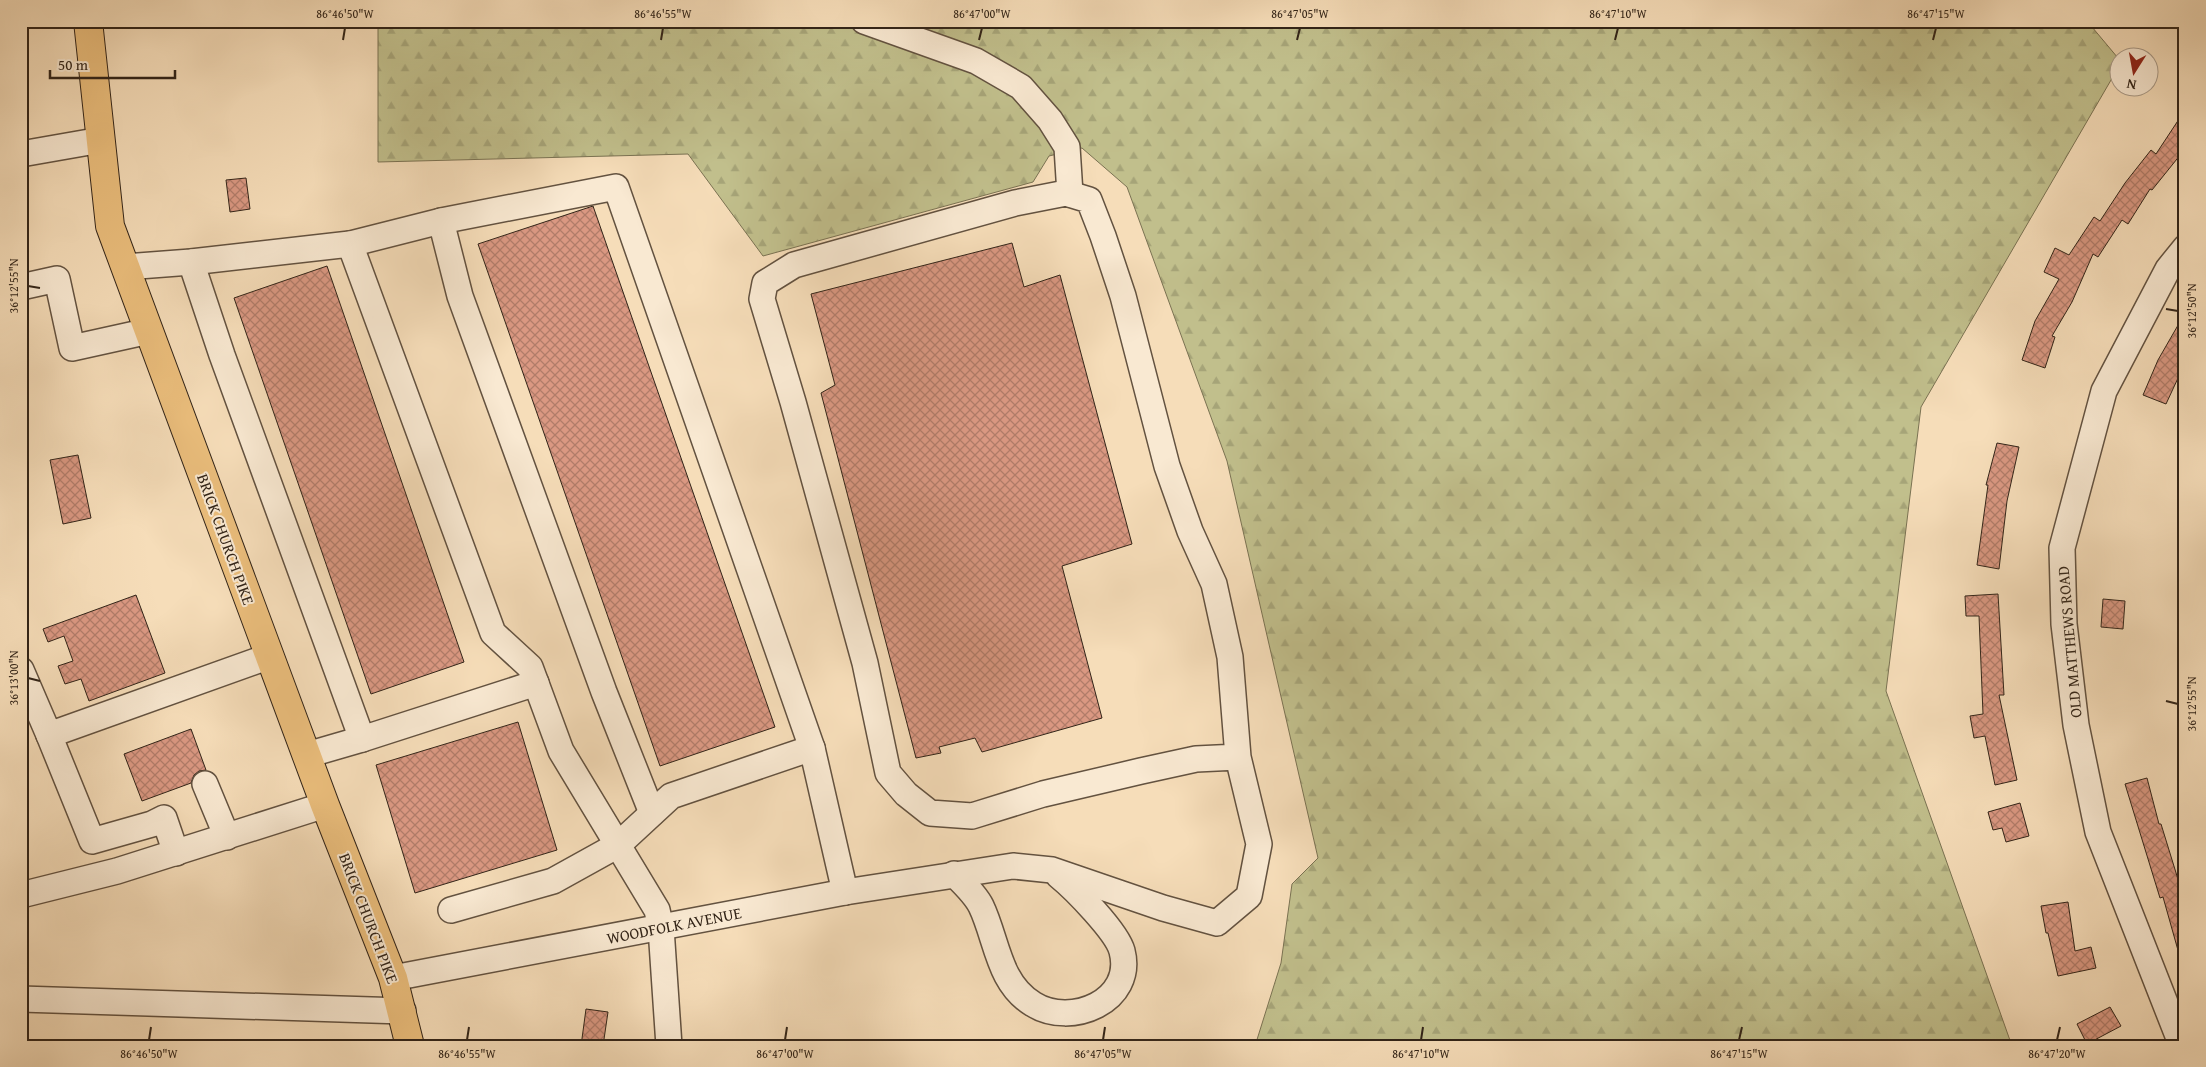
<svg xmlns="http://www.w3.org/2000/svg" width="2206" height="1067" font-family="'Gentium Book Plus',serif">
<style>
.forest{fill:url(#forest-firs);stroke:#7a7252}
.building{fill:url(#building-cross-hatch);stroke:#322418}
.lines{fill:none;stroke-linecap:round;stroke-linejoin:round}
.minor-casing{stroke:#635240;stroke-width:28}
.major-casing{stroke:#322418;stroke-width:30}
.minor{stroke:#f9e9d2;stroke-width:25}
.major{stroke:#ebbe7c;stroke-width:28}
.ticks{fill:none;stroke:#322418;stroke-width:2}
.labels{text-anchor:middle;stroke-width:4;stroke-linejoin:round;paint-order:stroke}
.street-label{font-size:16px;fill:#322418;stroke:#f9e9d2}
.neatline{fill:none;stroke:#322418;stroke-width:2}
.ticks-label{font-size:12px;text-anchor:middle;fill:#322418}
</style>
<defs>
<pattern id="forest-firs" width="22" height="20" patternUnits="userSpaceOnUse" patternTransform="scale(1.25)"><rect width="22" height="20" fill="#c1bf8c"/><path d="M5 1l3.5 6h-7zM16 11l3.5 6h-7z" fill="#a6a478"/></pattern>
<pattern id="building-cross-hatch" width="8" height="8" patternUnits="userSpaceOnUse" patternTransform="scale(1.25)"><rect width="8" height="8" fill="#da9882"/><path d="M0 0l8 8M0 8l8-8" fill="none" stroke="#b17c69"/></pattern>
</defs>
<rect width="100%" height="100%" fill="#f6ddb9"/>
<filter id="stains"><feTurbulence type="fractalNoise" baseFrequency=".004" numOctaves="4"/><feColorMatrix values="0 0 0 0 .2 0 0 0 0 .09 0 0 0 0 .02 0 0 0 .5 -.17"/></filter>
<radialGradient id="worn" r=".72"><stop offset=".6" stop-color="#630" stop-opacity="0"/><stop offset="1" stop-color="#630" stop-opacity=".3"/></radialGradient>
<polygon class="forest" points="378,21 2087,21 2118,58 2118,68 1921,407 1886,691 2012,1046 1255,1046 1281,963 1292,884 1318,858 1227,461 1127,187 1082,148 1049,156 1033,182 763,256 688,154 378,162"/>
<g class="building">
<polygon points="2185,110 2185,149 2152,190 2150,189 2128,224 2122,220 2098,257 2093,254 2072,302 2052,336 2055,337 2045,368 2022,360 2035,321 2059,279 2044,272 2055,248 2069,255 2094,217 2100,221 2125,183 2151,150 2156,154"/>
<polygon points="246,178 250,209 230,212 226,180"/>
<polygon points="593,206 775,727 660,766 478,244"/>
<polygon points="1012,243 1024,287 1060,275 1132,544 1062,566 1102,718 982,752 975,738 939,747 941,753 916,758 821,393 835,385 811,294"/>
<polygon points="327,266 464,662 371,694 234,298"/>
<polygon points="2185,313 2185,363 2166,404 2143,395 2158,360"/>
<polygon points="1997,443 2019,447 2007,501 1999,569 1977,565 1988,485 1986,485"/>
<polygon points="78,455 91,518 63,524 50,460"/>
<polygon points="1998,594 2004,695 1999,695 2017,780 1995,785 1985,736 1974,738 1970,716 1983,714 1979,616 1966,616 1965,596"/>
<polygon points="136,595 165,673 89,701 81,679 65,684 58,666 73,661 64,636 48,642 43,629"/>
<polygon points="2103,599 2125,601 2123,629 2101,627"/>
<polygon points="518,722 557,850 415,893 376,765"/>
<polygon points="191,729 206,770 199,771 194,775 191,783 142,801 124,754"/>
<polygon points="2147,778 2159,824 2161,824 2185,902 2185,960 2181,961 2163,897 2160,898 2125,784"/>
<polygon points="2020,803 2029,836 2006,842 2002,828 1993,830 1988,812"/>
<polygon points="2068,902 2075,951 2091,947 2096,968 2058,976 2048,933 2046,933 2041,906"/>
<polygon points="2110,1007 2121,1026 2087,1044 2077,1024"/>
<polygon points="586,1009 608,1012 603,1046 581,1046"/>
</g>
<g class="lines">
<defs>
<g id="minor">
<polyline points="864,21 976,61 1021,87 1050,120 1067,147 1070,194"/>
<polyline points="21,154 101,140"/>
<polyline points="441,221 616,187 812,748"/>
<polyline points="350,244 441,221 460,296 604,692 652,813"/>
<polyline points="191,262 222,355 362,739 307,755"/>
<polyline points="125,267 191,262 350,244 493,633 530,667 561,751 657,910 661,928 669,1046"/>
<polyline points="21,287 57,279 72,348 149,331"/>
<polyline points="21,670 49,735 270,656"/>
<polyline points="49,735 92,841 152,824 164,818 176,853"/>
<polyline points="362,739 536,683"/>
<polyline points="205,784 227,837"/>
<path d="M954,874C963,883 975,894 981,906C997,939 998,983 1033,1004C1071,1028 1135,1001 1122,951C1117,932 1075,889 1059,876"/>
<polyline points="21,895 117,871 325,805"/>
<polyline points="451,910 553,881 618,845 671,796 812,748 845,892"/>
<polyline points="393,978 845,892 1013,866 1052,870 1163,908 1217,923 1249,896 1259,844 1238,757 1230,657 1214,584 1190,531 1167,466 1123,296 1103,236 1089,200 1066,193 1015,203 794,265 765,283 762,299 793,402 865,663 888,773 906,794 930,813 972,816 1043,794 1141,771 1196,759 1238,757"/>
<polyline points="21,999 403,1011"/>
<polyline points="2182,1046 2098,832 2076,725 2064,624 2062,548 2104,391 2168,269 2185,248"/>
</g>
<polyline id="major" points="88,21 110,226 325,805 393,978 410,1046"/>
</defs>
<use href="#minor" class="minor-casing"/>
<use href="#major" class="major-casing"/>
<use href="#minor" class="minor"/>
<use href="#major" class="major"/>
</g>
<path class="ticks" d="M343,40L345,28M661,40L663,28M979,40L982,28M1297,40L1300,28M1615,40L1618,28M1933,40L1936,28M28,286L40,288M2166,309L2178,311M28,678L40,681M2166,701L2178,704M149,1040L151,1027M467,1040L469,1027M785,1040L787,1027M1103,1040L1105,1027M1421,1040L1423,1027M1739,1040L1742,1027M2057,1040L2060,1027"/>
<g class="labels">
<g class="street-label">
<text transform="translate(226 539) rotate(70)" y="6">BRICK CHURCH PIKE</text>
<text transform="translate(2069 642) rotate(-95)" y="6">OLD MATTHEWS ROAD</text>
<text transform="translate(369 918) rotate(69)" y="6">BRICK CHURCH PIKE</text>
<text transform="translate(674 925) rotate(-11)" y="6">WOODFOLK AVENUE</text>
</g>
</g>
<rect width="2206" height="1067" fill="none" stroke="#f6ddb9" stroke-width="55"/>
<g transform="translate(2134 72) rotate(191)"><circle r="24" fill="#f9e9d2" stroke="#a99a88"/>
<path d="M0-4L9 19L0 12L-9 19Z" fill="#8f2418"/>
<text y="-8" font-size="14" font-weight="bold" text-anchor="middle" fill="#322418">N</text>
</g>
<path d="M50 70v8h125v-8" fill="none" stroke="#322418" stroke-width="2.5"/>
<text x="58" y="70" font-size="15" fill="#322418" stroke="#f9e9d2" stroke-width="4" paint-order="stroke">50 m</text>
<rect x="28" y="28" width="2150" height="1012" class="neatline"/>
<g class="ticks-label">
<text x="345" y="18">86°46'50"W</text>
<text x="663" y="18">86°46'55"W</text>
<text x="982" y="18">86°47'00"W</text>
<text x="1300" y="18">86°47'05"W</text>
<text x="1618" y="18">86°47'10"W</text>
<text x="1936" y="18">86°47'15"W</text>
<text transform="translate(14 286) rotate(-90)" y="4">36°12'55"N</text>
<text transform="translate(2192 311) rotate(-90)" y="4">36°12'50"N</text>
<text transform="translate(14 678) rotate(-90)" y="4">36°13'00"N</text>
<text transform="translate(2192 704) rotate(-90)" y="4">36°12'55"N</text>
<text x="149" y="1058">86°46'50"W</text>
<text x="467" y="1058">86°46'55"W</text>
<text x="785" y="1058">86°47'00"W</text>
<text x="1103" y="1058">86°47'05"W</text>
<text x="1421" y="1058">86°47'10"W</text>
<text x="1739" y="1058">86°47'15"W</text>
<text x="2057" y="1058">86°47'20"W</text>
</g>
<rect width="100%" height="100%" filter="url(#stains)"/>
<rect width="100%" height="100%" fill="url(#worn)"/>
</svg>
